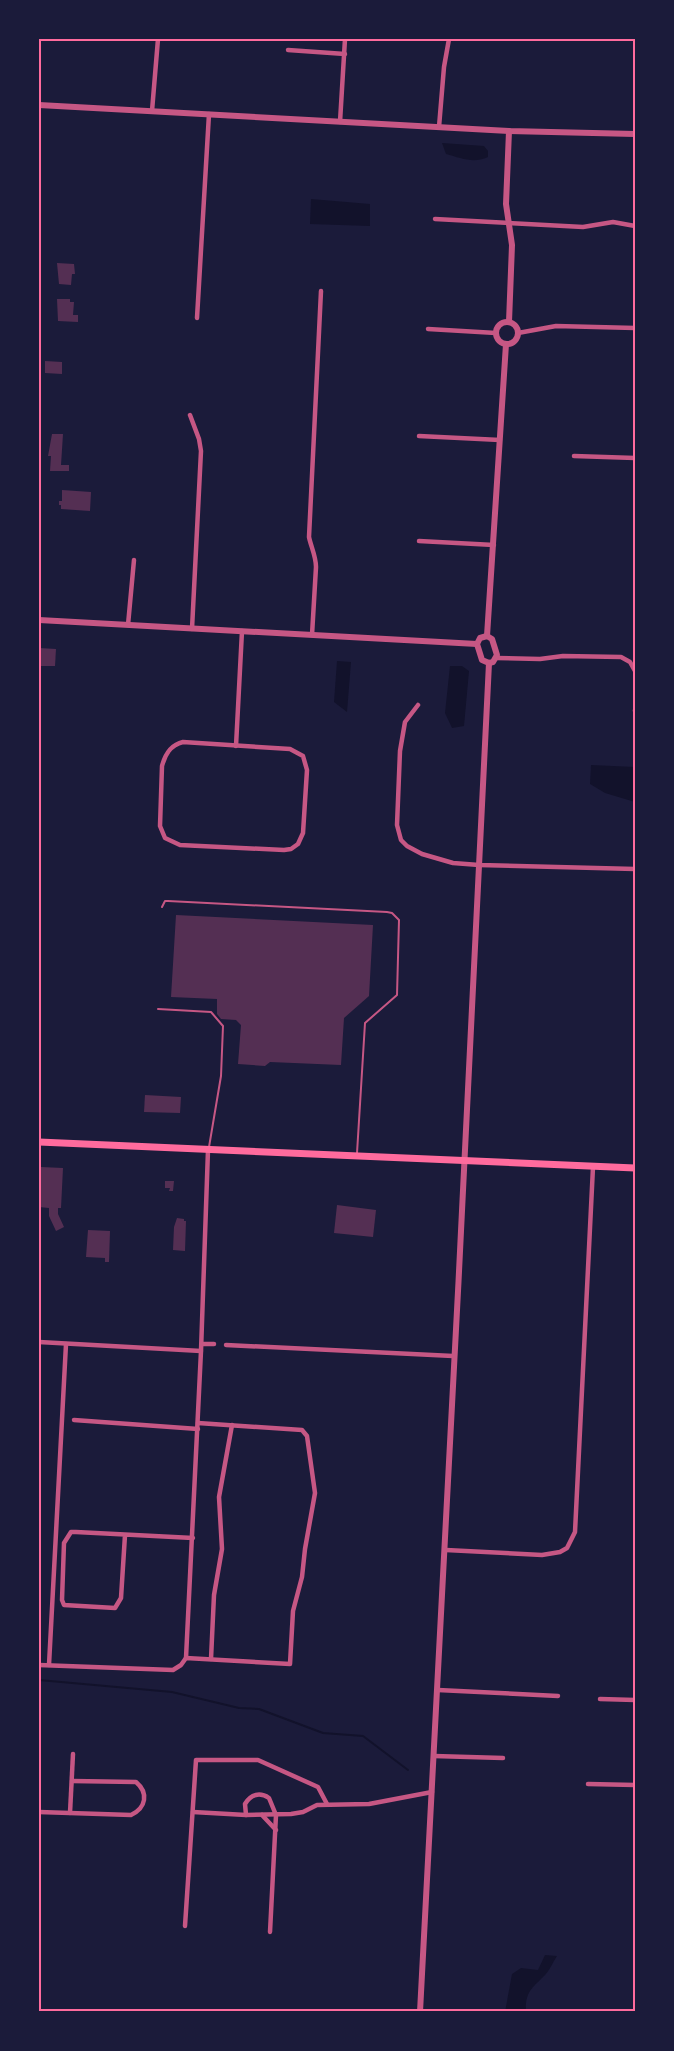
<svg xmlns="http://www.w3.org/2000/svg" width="674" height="2051" font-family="Raleway,sans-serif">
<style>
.water{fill:#12122b}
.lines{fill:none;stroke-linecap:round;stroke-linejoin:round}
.stream{stroke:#12122b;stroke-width:2}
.building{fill:#542f53}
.service{stroke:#c65784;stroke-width:2}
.minor{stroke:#c65784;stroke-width:4.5}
.tertiary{stroke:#c65784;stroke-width:6}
.secondary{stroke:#ff6b9d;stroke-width:7}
.neatline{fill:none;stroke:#ff6b9d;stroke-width:2}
</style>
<rect width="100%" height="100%" fill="#1b1b3a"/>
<g class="water">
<path d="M442,143L484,146L488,151V157C473,164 461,158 446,154Z"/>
<polygon points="311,199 370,204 370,226 310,224"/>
<polygon points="337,661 351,662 347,712 334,702"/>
<polygon points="450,666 462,666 469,671 464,726 452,728 445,713"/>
<polygon points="591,765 635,767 635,802 605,793 590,784"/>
<path d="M545,1955L557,1956C553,1962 549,1972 543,1977C531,1989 525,1993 526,2012H505L512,1974L521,1968L538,1970Z"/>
</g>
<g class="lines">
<polyline class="stream" points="39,1680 172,1692 239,1708 259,1709 323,1733 363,1736 408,1770"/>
</g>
<g class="building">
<polygon points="57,263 74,264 75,274 72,274 71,285 59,284"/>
<polygon points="57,299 70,299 70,302 74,302 73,315 78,315 78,322 58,321"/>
<polygon points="45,361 62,362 62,374 45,373"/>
<polygon points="52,434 63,434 61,465 69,465 69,471 50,471 51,456 48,456"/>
<polygon points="62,490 91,492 90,511 61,509 61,505 59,505 59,501 62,501"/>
<polygon points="39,648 56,649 55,666 39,666"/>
<polygon points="176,915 373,925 369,996 344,1018 341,1065 270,1062 265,1066 238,1064 241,1025 236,1020 221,1019 217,1014 217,999 171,997"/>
<polygon points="145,1095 181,1097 180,1113 144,1112"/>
<polygon points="41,1167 63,1168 61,1208 58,1208 58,1214 64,1227 56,1231 49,1216 49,1208 39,1207"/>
<polygon points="165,1181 174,1181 173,1191 169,1191 170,1188 165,1188"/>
<polygon points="337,1205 376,1210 373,1237 334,1233"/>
<polygon points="177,1218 184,1219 184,1221 186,1221 185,1251 173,1250 174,1227"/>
<polygon points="88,1230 110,1231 109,1262 105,1262 105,1258 86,1257"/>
</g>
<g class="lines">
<g class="service">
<polyline points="162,907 165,901 168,901 387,912 392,913 399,920 397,995 365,1023 357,1153"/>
<polyline points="158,1009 211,1012 223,1026 221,1076 209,1147"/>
</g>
<g class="minor">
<polyline points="288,50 345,54"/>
<polyline points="152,111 158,39"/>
<polyline points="340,122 345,39"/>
<polyline points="439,127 444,67 449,39"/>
<polyline points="435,219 583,227 613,222 635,226"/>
<polyline points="197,318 209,114"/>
<polyline points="428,329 496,333"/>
<polyline points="518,333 556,326 635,328"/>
<polyline points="190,415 199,439 201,451 192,629"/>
<polyline points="419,436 500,440"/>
<polyline points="574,456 635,458"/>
<polyline points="419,541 494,545"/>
<polyline points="128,625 134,560"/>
<path d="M312,635L316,567C316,556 311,547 309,537L321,291"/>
<polyline points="496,658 540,659 563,656 621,657 630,662 635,671"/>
<polyline points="418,705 405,722 400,751 397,825 401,840 407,846 422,854 453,863 479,865 635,869"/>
<polyline points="635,711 635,710"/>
<path d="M183,742L290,749L303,756L307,770L303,833L298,844L291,849L284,850L180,845L165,838L160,826L162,766C165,755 170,745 183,742Z"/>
<polyline points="236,746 242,631"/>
<polyline points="39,1342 201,1351"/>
<polyline points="202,1344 214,1344"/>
<polyline points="226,1345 453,1356"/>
<polyline points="74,1420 198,1429"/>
<polyline points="125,1535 121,1598 115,1608 64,1605 62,1600 64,1543 71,1532 76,1532 193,1538"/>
<polyline points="446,1550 542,1555 560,1552 567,1548 575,1532 593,1167"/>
<polyline points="186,1658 201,1351 208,1150"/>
<polyline points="211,1659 214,1595 222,1549 219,1497 232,1425"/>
<polyline points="39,1665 173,1670 181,1665 186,1658 290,1664 293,1611 302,1577 305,1549 315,1493 307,1436 302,1430 198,1423"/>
<polyline points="49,1665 66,1344"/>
<polyline points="438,1690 558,1696"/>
<polyline points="600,1699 635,1700"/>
<polyline points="434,1756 503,1758"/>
<polyline points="588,1784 635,1785"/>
<path d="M39,1812L131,1815C146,1808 149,1793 136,1782L72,1781"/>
<polyline points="193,1812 246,1815 291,1814 303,1812 317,1805 369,1804 432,1792"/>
<polyline points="70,1813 73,1754"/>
<path d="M246,1815L245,1804C251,1794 260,1792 269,1798L276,1815L270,1932"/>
<polyline points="262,1815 276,1830"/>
<polyline points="185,1926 196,1760 258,1760 318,1787 327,1804"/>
</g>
<g class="tertiary">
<polyline points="39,105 509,131 635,134"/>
<polyline points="509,322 512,245 506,204 509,131"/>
<circle cx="507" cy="333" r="11"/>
<polyline points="39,620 477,644"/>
<polyline points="487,636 506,344"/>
<polygon points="487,636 492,639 497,655 493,662 489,663 482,660 477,644 480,638"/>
<path d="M420,2012C444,1562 468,1113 489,663"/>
</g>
<polyline class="secondary" points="39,1142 635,1168"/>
</g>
<rect width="674" height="2051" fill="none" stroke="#1b1b3a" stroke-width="81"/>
<rect x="40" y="40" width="594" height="1970" class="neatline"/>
</svg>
